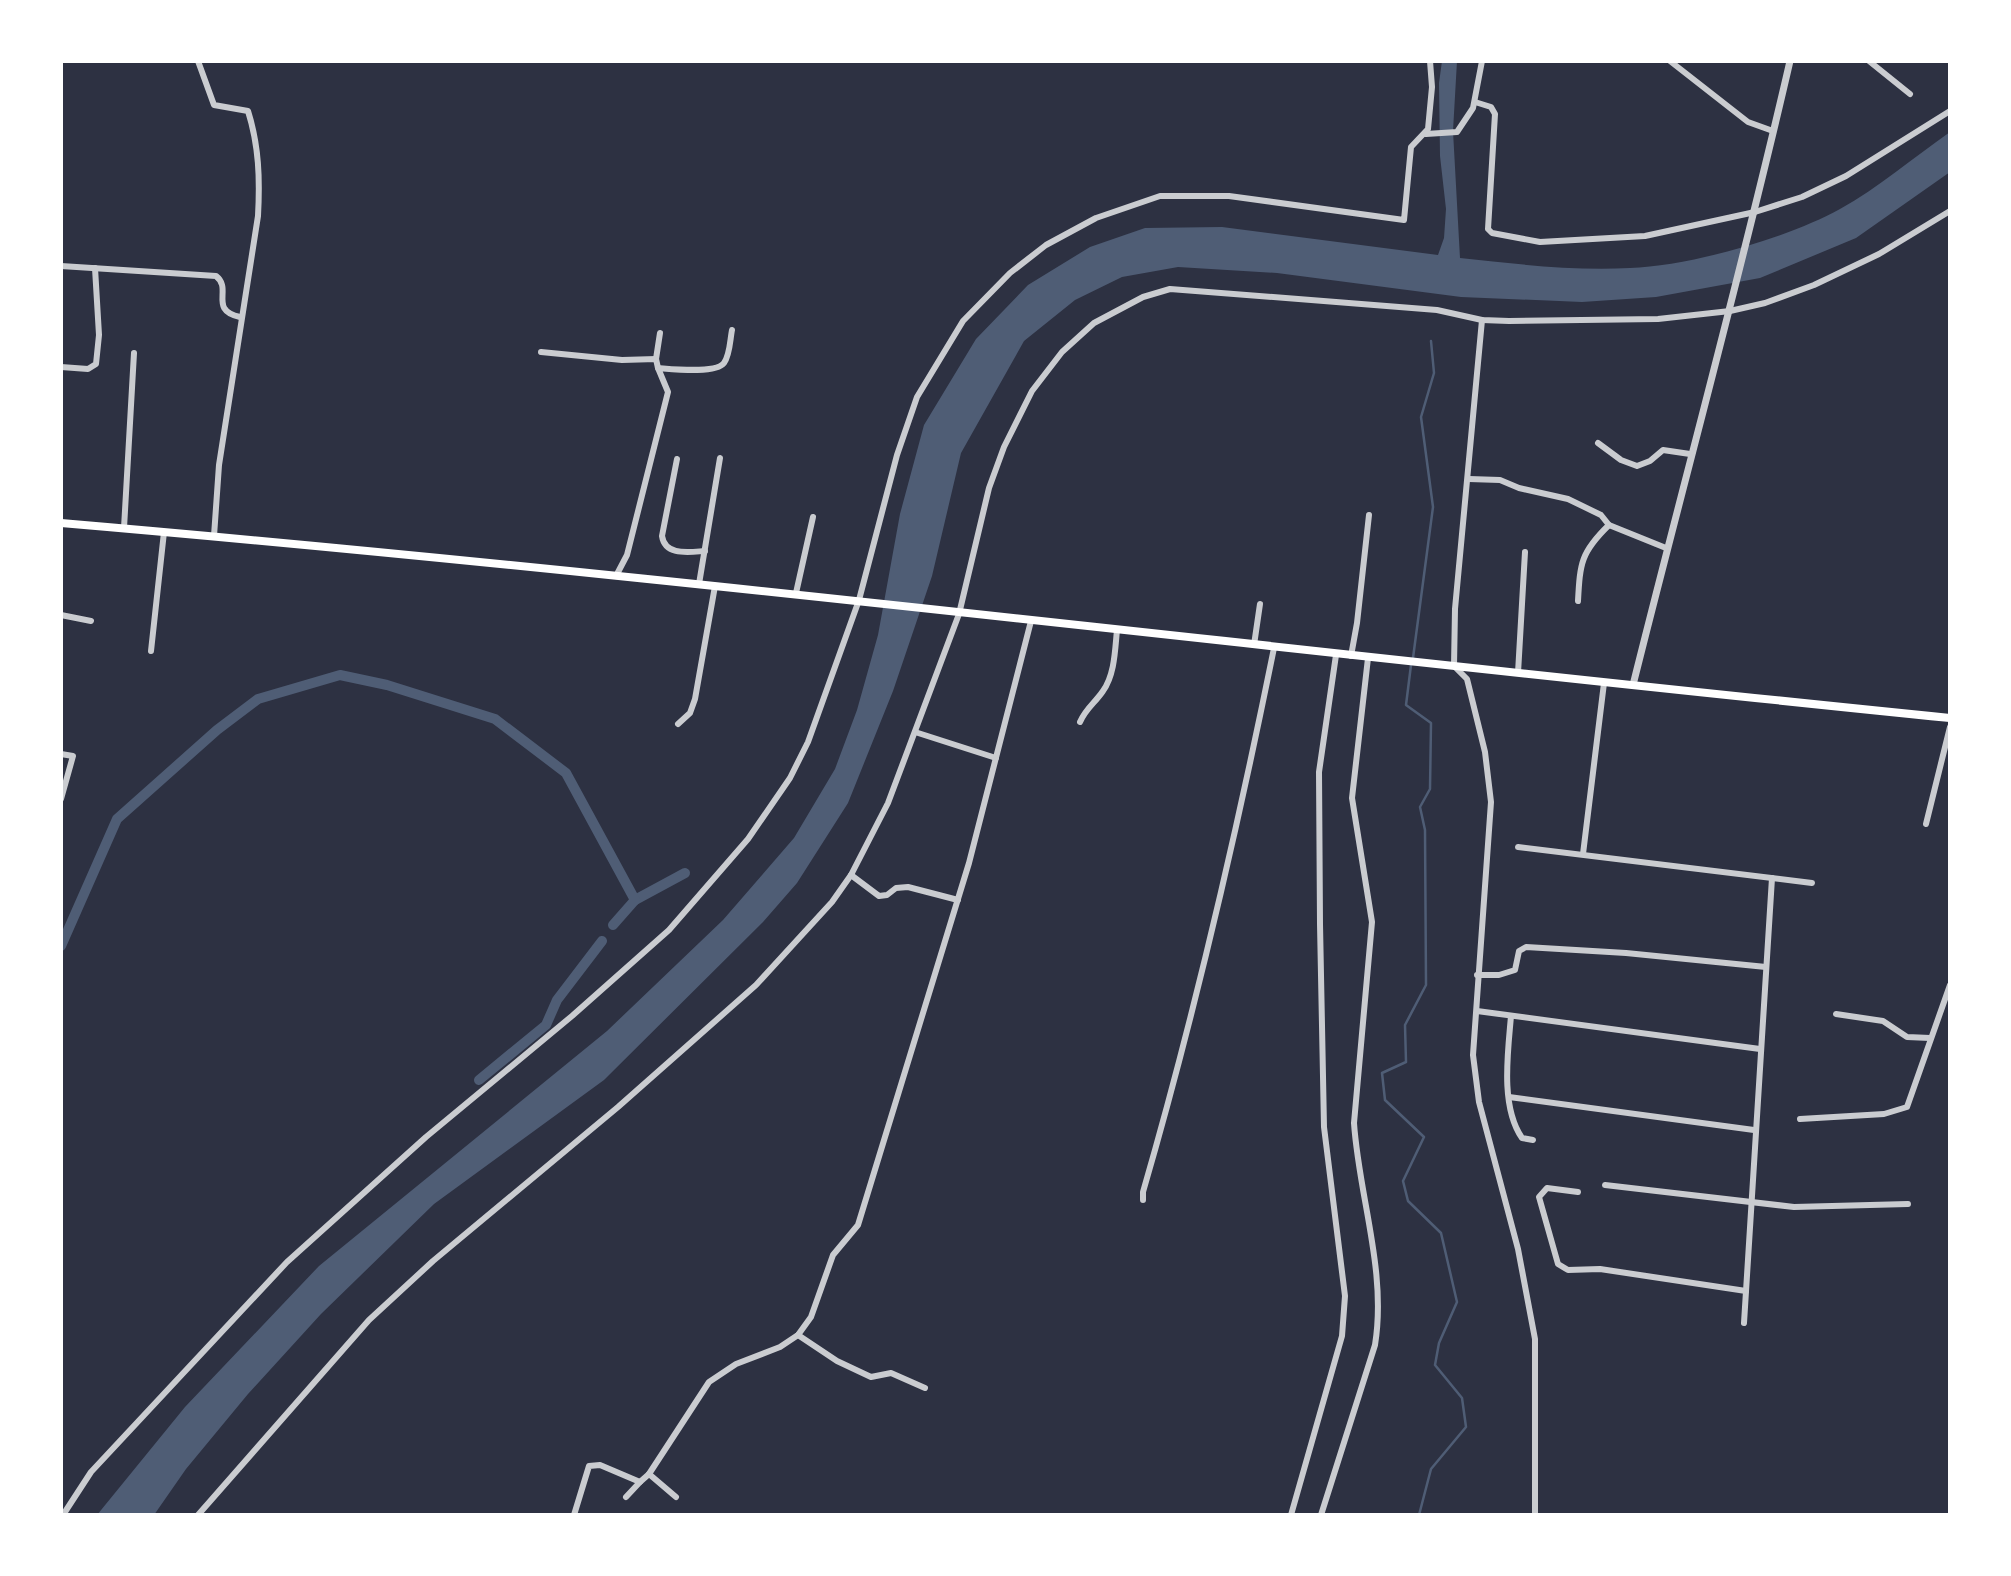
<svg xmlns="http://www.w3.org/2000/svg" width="2011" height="1576" font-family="'Sofia Sans Condensed',sans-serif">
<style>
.water{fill:#4f5d75}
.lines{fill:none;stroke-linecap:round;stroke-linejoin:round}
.stream{stroke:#4f5d75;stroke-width:2.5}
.canal{stroke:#4f5d75;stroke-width:10}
.minor{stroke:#caccd0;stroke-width:6}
.tertiary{stroke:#caccd0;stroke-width:7}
.secondary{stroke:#fff;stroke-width:8}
</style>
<rect width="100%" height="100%" fill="#2d3142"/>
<path class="water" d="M1442,61H1457L1453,131L1460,258C1516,264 1573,271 1630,268C1690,266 1788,238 1840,209C1878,188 1914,157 1950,132V172L1856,238L1760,278L1656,297L1582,302L1461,297L1277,273L1178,267L1122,277L1075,300L1024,341L961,453L932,576L893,691L848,803L797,883L763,922L604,1080L434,1204L321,1314L248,1394L186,1469L154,1515H97L185,1407L319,1266L607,1031L723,920L794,838L835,769L857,710L878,635L900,514L924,425L976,339L1028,285L1090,247L1145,228L1222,227L1438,255L1444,238L1446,209L1440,156L1439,83Z"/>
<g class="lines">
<g class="stream">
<polyline points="1413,658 1433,507 1421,417 1434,373 1431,341"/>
<polyline points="1411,665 1406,705 1431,723 1430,789 1420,807 1425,830 1426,985 1405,1025 1406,1062 1382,1073 1385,1100 1424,1137 1403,1181 1408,1201 1441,1233 1457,1302 1439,1343 1435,1365 1462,1398 1466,1427 1431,1469 1419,1515"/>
</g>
<g class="canal">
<polyline points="635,900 685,873"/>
<polyline points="61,946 117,819 217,730 258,699 340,675 387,685 495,719 566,773 635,900 613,925"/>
<polyline points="479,1080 546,1025 557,1000 602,941"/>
</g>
<g class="minor">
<path d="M198,61L214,105L248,111C259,146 260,179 258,216L219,465L214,536"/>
<polyline points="1670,61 1748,122 1773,131"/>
<polyline points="1869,61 1910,94"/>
<polyline points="1475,102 1491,107 1495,114 1488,229 1492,233 1540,242 1645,236 1755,212 1802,197 1846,176 1950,111"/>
<polyline points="1426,134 1457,132 1473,108 1482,61"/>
<path d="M61,266L216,276C233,289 208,310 240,317"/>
<polyline points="1482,320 1455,609 1454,666 1467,679 1485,752 1491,802 1473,1055 1479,1102 1518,1249 1535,1339 1535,1515"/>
<polyline points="541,352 622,360 656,359 658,368"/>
<polyline points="656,359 660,333"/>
<polyline points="61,367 88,369 96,364 99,335 95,268"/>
<polyline points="1598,443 1621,460 1637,466 1650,461 1663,450 1690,454"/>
<path d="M677,459L662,536C665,556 688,552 705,551"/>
<polyline points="1469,479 1500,480 1519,488 1568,499 1601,515 1609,525"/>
<polyline points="124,528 134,353"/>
<path d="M616,576L627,555L668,392L658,368C672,369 716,374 724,363C730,355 730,340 732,330"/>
<polyline points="699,584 720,458"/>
<polyline points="796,593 813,517"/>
<path d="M1578,601C1580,563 1581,552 1609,525L1666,548"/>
<polyline points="61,615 91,621"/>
<polyline points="1254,645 1260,604"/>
<polyline points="151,651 164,532"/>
<polyline points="1351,656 1357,623 1369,515"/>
<polyline points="1518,673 1525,552"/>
<path d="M1080,722C1086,708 1095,703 1103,691C1115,674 1115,649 1117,630"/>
<polyline points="678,724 690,713 695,699 715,586"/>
<polyline points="915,732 996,758"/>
<polyline points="61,754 73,756 61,799"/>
<polyline points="1926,824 1950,727"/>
<polyline points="1518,847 1812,883"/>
<polyline points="1583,854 1604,683"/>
<polyline points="851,875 879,896 887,895 896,888 908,887 958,900"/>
<polyline points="1477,975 1499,975 1515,970 1519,951 1526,947 1626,953 1766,967"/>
<polyline points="1477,1011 1760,1049"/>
<polyline points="1836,1014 1883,1021 1907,1037 1930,1038"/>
<path d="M1511,1016C1508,1052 1500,1106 1522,1138L1533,1140"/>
<polyline points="1509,1097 1754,1130"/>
<polyline points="1800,1119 1884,1114 1907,1107 1950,985"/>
<polyline points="1605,1185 1794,1207 1908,1204"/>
<polyline points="1578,1192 1547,1188 1539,1197 1558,1264 1568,1270 1600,1269 1746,1291"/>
<path d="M1143,1200V1192C1195,1013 1237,831 1274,648"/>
<polyline points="1744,1323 1772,878"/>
<polyline points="798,1335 837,1361 871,1377 891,1373 925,1388"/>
<polyline points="649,1474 676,1497"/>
<polyline points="626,1497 640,1482"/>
<polyline points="63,1515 91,1472 287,1262 426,1137 572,1016 669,930 748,839 790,778 808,742 859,600 897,455 917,397 963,321 1010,273 1046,245 1096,218 1160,196 1229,196 1404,220 1411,147 1428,129 1432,87 1430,61"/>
<polyline points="198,1515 369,1320 433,1261 618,1107 756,985 832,902 851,875 888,803 959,614 989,488 1004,447 1032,391 1062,352 1094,323 1143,297 1170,289 1437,310 1482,320 1509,321 1658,319 1730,311 1765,303 1814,285 1879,254 1950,211"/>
<polyline points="574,1515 589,1466 600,1465 640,1482 649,1474 709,1382 736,1364 780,1347 798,1335 811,1317 833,1255 858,1225 969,863 1031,621"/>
<polyline points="1291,1515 1342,1336 1345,1296 1324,1127 1320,924 1319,772 1336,655"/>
<path d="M1321,1515L1375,1345C1387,1271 1359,1197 1354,1123L1372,922L1352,798L1368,658"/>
</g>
<path class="tertiary" d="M1633,685C1685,477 1742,270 1790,61"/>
<path class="secondary" d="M61,523C692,577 1320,655 1950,718"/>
</g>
<rect width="2011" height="1576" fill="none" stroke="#ffffff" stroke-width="126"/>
</svg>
